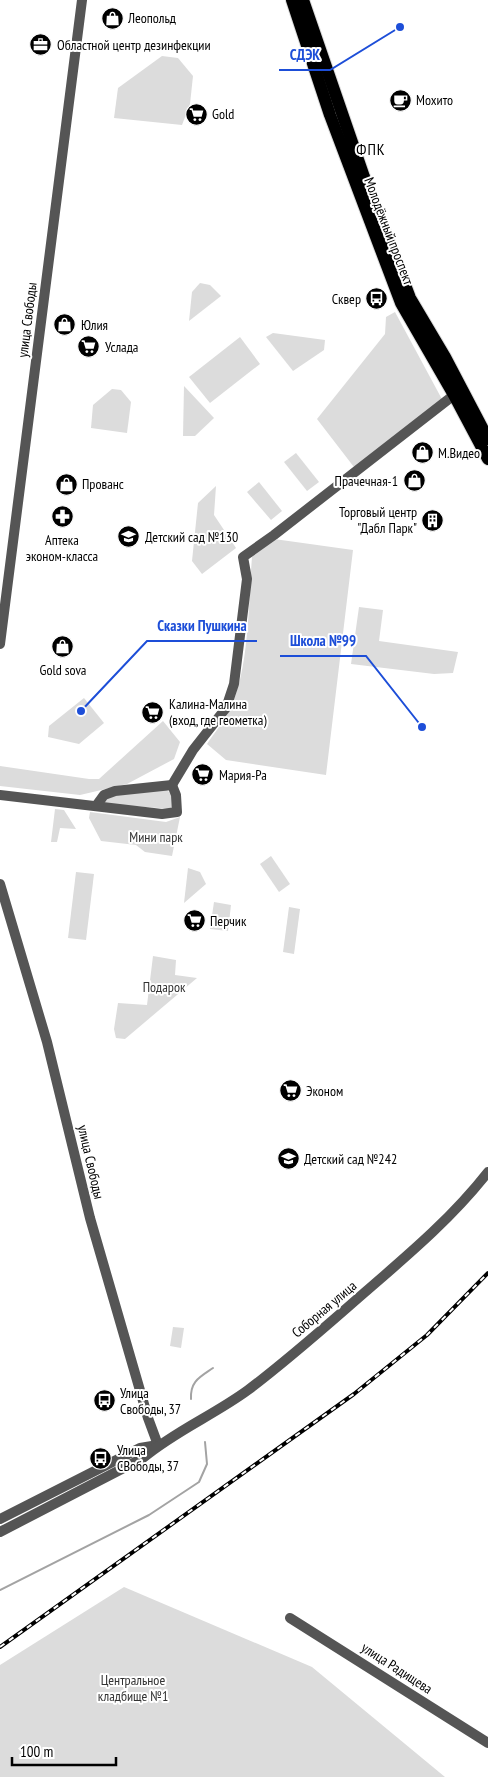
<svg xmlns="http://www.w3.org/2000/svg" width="488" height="1777" font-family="'PT Sans Narrow',sans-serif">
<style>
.green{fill:#dcdcdc}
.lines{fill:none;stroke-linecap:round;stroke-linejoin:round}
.stream{stroke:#a3a3a3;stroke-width:2}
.major-casing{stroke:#dbdbdb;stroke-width:14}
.minor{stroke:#555;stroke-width:10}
.major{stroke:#000;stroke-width:12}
.rail-casing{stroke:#000;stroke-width:4}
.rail{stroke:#fff;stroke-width:2;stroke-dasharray:5.5;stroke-linecap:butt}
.labels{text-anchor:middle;stroke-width:4;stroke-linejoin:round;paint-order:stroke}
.poi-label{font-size:14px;fill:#000;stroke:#fff;text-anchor:start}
.street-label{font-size:14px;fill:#000;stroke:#fff}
.park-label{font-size:14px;fill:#333;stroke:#fff}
.quarter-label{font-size:16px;letter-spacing:1px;fill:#000;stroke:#fff}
.leader{fill:none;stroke:#1d4ed8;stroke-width:2}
.callout-dot{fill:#1d4ed8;stroke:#fff;stroke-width:2}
.callout-label{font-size:15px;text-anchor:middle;font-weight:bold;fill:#1d4ed8;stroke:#fff;stroke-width:4;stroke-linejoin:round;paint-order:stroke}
</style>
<rect width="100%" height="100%" fill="#fff"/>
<g class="green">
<polygon points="162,56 178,58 193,76 190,104 182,125 114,118 118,88"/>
<polygon points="200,283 210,285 221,296 189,321 192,292"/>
<polygon points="395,312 444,403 357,471 317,419 385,334 386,317"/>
<polygon points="273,333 325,340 324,350 293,371 266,337"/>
<polygon points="240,337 260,364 210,403 189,377"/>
<polygon points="184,386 214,418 195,436 183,436"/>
<polygon points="112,389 121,390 131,402 127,433 91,428 93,405"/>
<polygon points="296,453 319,482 307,491 284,462"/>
<polygon points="259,482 282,511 271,520 247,492"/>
<polygon points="216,486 214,515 236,548 202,574 192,561 198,503"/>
<path d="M274,539L353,550L326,775L226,760L207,744C214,733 223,723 229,712C250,668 248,605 252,557Z"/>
<polygon points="359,607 383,610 379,641 458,652 453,673 434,674 351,664"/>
<polygon points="84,698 104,723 79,744 48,737 49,726"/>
<polygon points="163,721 180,742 174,759 127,784 80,795 0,786 0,766 89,779 99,779"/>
<polygon points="166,789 173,796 174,809 101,804 106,796"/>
<polygon points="55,809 64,810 76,829 60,828 57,842 51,842"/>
<polygon points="90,812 166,822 180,817 172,856 145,852 136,845 101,841 89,818"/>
<polygon points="271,856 290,884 279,892 260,864"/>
<polygon points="188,868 200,872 206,884 184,903"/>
<polygon points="76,872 94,874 86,940 68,938"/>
<polygon points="214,902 231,905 228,931 210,929"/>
<polygon points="289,907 300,909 294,954 283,952"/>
<polygon points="153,956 176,960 175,975 197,978 125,1039 116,1038 114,1029 118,1003 147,1005"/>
<polygon points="173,1327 184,1328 181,1348 170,1346"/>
<polygon points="124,1587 312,1667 445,1777 0,1777 0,1665"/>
</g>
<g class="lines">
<g class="stream">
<path d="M191,1399C190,1381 200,1377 213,1368"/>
<polyline points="0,1590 149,1515 199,1482 207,1464 205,1442"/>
</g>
<defs>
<g id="major">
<polyline points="292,0 330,115 401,303 454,395 488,459"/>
<polyline points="303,0 364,177 410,298 445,357 488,439"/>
</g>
</defs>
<use href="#major" class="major-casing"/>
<g class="minor">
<polyline points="0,644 82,0"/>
<polyline points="172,785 193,750 226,708 234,684 247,579 243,557 274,535 454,395"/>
<polyline points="0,795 162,814 177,812 176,795 172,785"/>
<polyline points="96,806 104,795 115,791 172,785"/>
<polyline points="0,884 47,1042 90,1218 148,1418 158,1445"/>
<polyline points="0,1519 140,1448 158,1445"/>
<path d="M0,1532L143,1458C175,1431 214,1415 248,1390C288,1360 326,1326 364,1293C408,1255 452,1218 488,1172"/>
<polyline points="290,1618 488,1743"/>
</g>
<use href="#major" class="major"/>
<defs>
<polyline id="rail" points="0,1647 354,1394 427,1335 488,1273"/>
</defs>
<use href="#rail" class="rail-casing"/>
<use href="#rail" class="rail"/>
</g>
<defs>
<symbol id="shop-disc" viewBox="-11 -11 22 22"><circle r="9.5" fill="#000" stroke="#fff"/><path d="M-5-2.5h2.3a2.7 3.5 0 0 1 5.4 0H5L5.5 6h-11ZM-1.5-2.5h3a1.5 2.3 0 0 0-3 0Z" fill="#fff"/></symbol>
<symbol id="office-disc" viewBox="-11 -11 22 22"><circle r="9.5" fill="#000" stroke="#fff"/><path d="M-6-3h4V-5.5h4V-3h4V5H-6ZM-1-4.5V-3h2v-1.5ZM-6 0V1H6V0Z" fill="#fff"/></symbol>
<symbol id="cafe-disc" viewBox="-11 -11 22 22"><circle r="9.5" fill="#000" stroke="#fff"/><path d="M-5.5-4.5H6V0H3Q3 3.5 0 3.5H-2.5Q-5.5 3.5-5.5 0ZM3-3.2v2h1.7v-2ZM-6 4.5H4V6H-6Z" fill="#fff"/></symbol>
<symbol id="supermarket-disc" viewBox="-11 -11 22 22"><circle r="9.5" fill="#000" stroke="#fff"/><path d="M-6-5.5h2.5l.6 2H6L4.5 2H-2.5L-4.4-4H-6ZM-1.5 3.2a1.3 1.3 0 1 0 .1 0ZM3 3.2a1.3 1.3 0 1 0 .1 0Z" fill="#fff"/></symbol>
<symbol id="bus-disc" viewBox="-11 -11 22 22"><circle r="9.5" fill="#000" stroke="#fff"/><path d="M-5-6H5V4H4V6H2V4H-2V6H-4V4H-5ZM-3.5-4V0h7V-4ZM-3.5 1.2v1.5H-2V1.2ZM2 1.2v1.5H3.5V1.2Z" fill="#fff"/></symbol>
<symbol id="pharmacy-disc" viewBox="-11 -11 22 22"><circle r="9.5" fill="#000" stroke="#fff"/><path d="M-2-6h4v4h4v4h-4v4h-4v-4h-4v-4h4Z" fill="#fff"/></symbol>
<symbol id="building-disc" viewBox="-11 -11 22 22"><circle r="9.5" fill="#000" stroke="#fff"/><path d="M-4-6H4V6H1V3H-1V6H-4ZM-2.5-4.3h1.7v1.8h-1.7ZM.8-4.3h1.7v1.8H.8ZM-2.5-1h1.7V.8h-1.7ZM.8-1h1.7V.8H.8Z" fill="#fff"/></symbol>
<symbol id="school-disc" viewBox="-11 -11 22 22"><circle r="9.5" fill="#000" stroke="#fff"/><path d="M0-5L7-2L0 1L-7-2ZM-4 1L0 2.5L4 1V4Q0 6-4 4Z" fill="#fff"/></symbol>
</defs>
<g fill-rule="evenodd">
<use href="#shop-disc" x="100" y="6" width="25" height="25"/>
<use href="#office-disc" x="28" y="32" width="25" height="25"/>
<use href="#cafe-disc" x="388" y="88" width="25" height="25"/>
<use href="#supermarket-disc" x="184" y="102" width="25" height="25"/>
<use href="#bus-disc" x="364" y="286" width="25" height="25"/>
<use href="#shop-disc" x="52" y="312" width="25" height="25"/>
<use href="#supermarket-disc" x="76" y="334" width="25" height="25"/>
<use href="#shop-disc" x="410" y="440" width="25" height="25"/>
<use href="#shop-disc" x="402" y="468" width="25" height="25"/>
<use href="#shop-disc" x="54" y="472" width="25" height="25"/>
<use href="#pharmacy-disc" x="50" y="504" width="25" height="25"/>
<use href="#building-disc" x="420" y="508" width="25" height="25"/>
<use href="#school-disc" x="116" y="524" width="25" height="25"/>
<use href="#shop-disc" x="50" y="634" width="25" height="25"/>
<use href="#supermarket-disc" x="140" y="700" width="25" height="25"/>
<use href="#supermarket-disc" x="190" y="762" width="25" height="25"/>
<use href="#supermarket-disc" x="182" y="908" width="25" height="25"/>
<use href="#supermarket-disc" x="278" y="1078" width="25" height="25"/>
<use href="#school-disc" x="276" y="1146" width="25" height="25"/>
<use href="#bus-disc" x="92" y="1388" width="25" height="25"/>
<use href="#bus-disc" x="88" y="1446" width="25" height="25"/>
</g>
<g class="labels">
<g class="poi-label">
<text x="128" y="23">Леопольд</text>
<text x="57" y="50">Областной центр дезинфекции</text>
<text x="416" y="105">Мохито</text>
<text x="212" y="119">Gold</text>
<text x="361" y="304" text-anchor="end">Сквер</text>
<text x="81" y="330">Юлия</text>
<text x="105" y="352">Услада</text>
<text x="438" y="458">М.Видео</text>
<text x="398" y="486" text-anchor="end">Прачечная-1</text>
<text x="82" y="489">Прованс</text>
<text x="417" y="517" text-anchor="end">Торговый центр<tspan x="417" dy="16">"Дабл Парк"</tspan></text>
<text x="145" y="542">Детский сад №130</text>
<text x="62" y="545" text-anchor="middle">Аптека<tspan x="62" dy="16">эконом-класса</tspan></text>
<text x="63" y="675" text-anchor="middle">Gold sova</text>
<text x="169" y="709">Калина-Малина<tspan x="169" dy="16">(вход, где геометка)</tspan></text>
<text x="219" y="780">Мария-Ра</text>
<text x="210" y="926">Перчик</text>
<text x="306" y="1096">Эконом</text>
<text x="304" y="1164">Детский сад №242</text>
<text x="120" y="1398">Улица<tspan x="120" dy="16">Свободы, 37</tspan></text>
<text x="117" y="1455">Улица<tspan x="117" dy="16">СВободы, 37</tspan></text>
</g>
<g class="street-label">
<text transform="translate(389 231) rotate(69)" y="5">Молодёжный проспект</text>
<text transform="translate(27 320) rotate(-83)" y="5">улица Свободы</text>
<text transform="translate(91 1162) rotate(77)" y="5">улица Свободы</text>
<text transform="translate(324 1309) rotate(-40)" y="5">Соборная улица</text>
<text transform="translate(397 1668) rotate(33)" y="5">улица Радищева</text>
</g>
<g class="park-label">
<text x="156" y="842">Мини парк</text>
<text x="164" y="992">Подарок</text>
<text x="133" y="1685">Центральное<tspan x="133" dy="16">кладбище №1</tspan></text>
</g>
<g class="quarter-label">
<text x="371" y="155">ФПК</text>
</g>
</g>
<path class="leader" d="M400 27L330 70H279M81 711L147 641H257M422 727L366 656H280"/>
<g class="callout-dot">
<circle cx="400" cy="27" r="5"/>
<circle cx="81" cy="711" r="5"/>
<circle cx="422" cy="727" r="5"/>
</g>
<g class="callout-label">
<text x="305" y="60">СДЭК</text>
<text x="202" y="631">Сказки Пушкина</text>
<text x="323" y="646">Школа №99</text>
</g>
<path d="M12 1757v8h104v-8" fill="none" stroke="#000000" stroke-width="2.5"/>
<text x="20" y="1757" font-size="15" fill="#000000" stroke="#ffffff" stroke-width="4" paint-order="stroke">100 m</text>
</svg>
